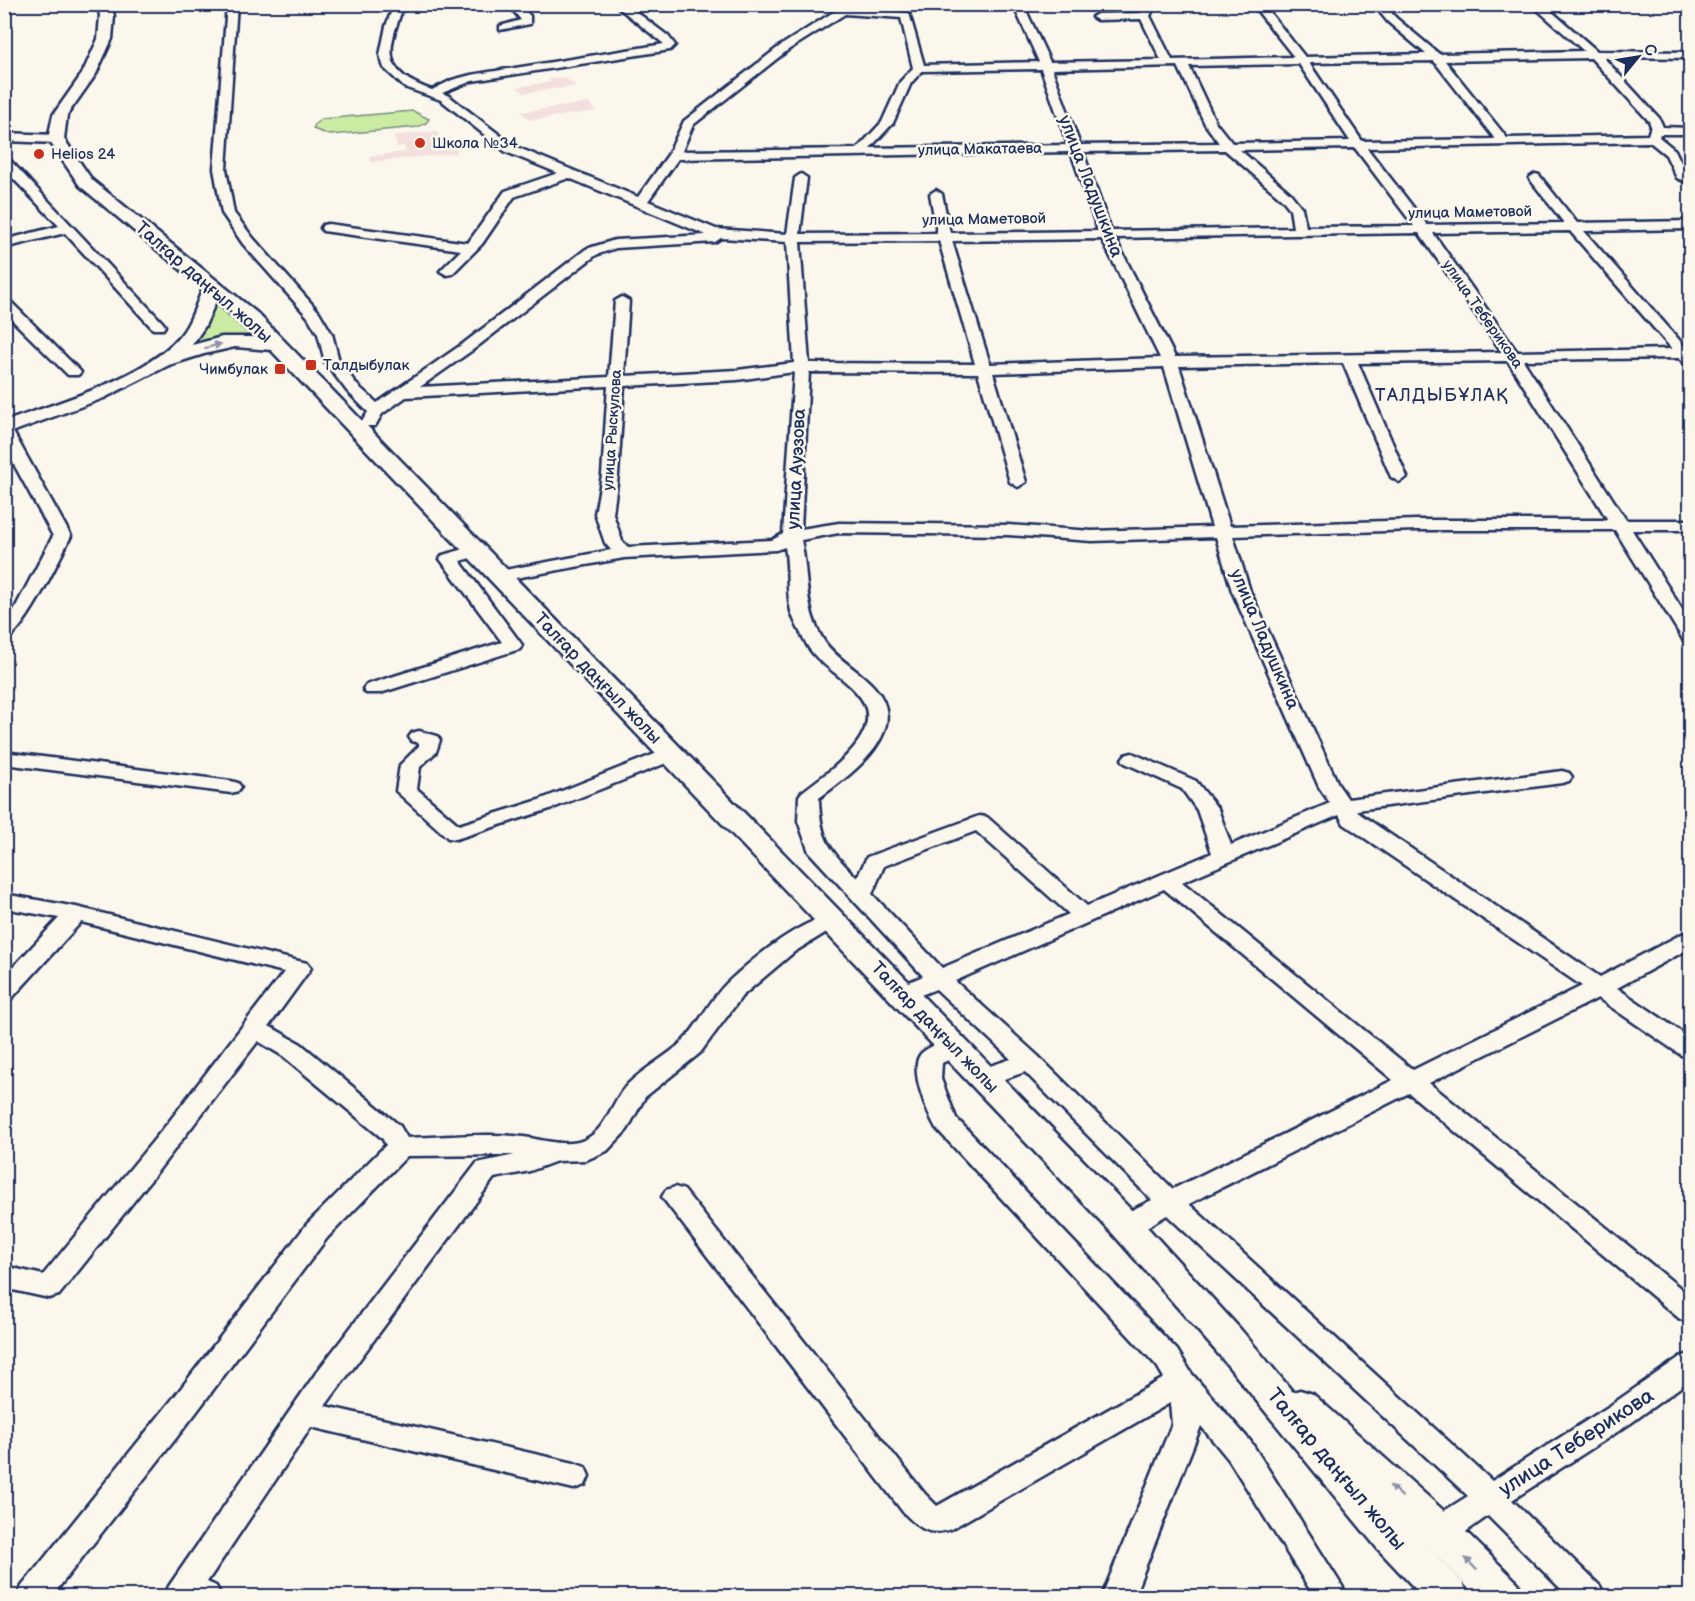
<svg xmlns="http://www.w3.org/2000/svg" width="1695" height="1601" font-family="'Balsamiq Sans',sans-serif">
<style>
.built{fill:#f3dfde}
.green{fill:#cbeba3;stroke:#738d80;stroke-width:1.5}
.lines{fill:none;stroke-linecap:round;stroke-linejoin:round}
.minor-casing{stroke:#1b2f5e;stroke-width:5}
.major-casing{stroke:#1b2f5e;stroke-width:5}
.minor{fill:#fbf7ec;fill-rule:evenodd}
.major{fill:#fbf7ec;fill-rule:evenodd}
.oneway{fill:#8b93a5}
.poi-dot{fill:#c8321e;stroke:#fbf7ec;stroke-width:2}
.labels{text-anchor:middle;stroke-width:5;stroke-linejoin:round;paint-order:stroke}
.far-poi-label{font-size:15px;fill:#1b2f5e;stroke:#fbf7ec;text-anchor:start}
.far-street-label{font-size:15px;fill:#1b2f5e;stroke:#fbf7ec}
.street-label{font-size:18px;fill:#1b2f5e;stroke:#fbf7ec}
.far-quarter-label{font-size:18px;letter-spacing:1.5px;fill:#1b2f5e;stroke:#fbf7ec}
.near-street-label{font-size:21px;fill:#1b2f5e;stroke:#fbf7ec}
</style>
<rect width="100%" height="100%" fill="#fbf7ec"/>
<filter id="ink" filterUnits="userSpaceOnUse"><feTurbulence type="fractalNoise" baseFrequency=".0167" numOctaves="2"/><feDisplacementMap in="SourceGraphic" scale="12" xChannelSelector="R" yChannelSelector="G"/><feConvolveMatrix kernelMatrix="1 2 1 2 8 2 1 2 1" color-interpolation-filters="sRGB"/></filter>
<g filter="url(#ink)">
<g class="built">
<polygon points="564,77 576,86 524,93 517,87 551,82 548,79"/>
<polygon points="589,103 597,111 529,120 521,112"/>
<polygon points="437,131 442,142 434,143 436,148 455,147 457,153 371,162 369,156 406,152 404,146 397,147 394,136"/>
</g>
<g class="green">
<polygon points="413,111 429,119 426,123 418,127 330,135 313,129 315,124 322,119"/>
<polygon points="213,297 219,307 251,336 225,337 193,346 213,309"/>
</g>
<g class="lines">
<defs>
<g id="minor">
<path d="M227,4H237L226,169L234,213L253,238L319,312L332,334L339,361L357,385L377,403L464,343L586,249L615,240L706,235L569,178L514,197L482,244L452,274L447,275L440,271L461,250L323,231L321,228L323,225L328,224L468,243L505,191L558,173L506,152L441,100L404,87L384,68L380,55L386,26L394,4H428L402,10C386,53 383,73 432,90L452,80L471,75L664,44L614,4H626L668,36L675,45L670,50L472,81L442,93L449,96L514,146L638,197L668,155L684,121L780,46L846,4H859L854,9L909,13L924,65L1039,62L1013,4H1023L1050,62L1161,60L1141,19L1097,20L1092,17L1097,14L1141,13L1143,10L1140,4H1150L1153,10L1150,16L1172,60L1294,57L1252,4H1263L1305,57L1426,54L1388,22L1373,4H1384L1396,18L1439,54L1584,51L1531,4H1543L1597,51L1690,52V58L1603,57L1659,118L1663,127L1690,128V134H1660L1659,137L1675,150L1686,173L1690,175V184L1677,178L1666,155L1650,142L1367,148L1427,225L1564,223L1529,178L1535,174L1539,175L1577,223L1690,221V229L1584,231L1687,349H1690V365L1685,364L1679,358L1523,360L1626,520H1690V530H1632L1690,622V641L1683,640L1681,636L1615,530H1417L1233,536L1250,591L1339,786L1348,799L1562,771L1569,773L1572,777L1569,781L1562,783L1357,810L1360,814L1600,977L1682,934L1690,932V948L1617,988L1690,1038V1057L1681,1055L1598,998L1429,1083L1690,1296V1322L1680,1319L1409,1093L1189,1204L1492,1481L1611,1405L1680,1357L1690,1354V1380L1631,1423L1512,1500L1600,1586L1605,1596H1568L1488,1516C1470,1528 1450,1548 1428,1541L1423,1531L1428,1521L1468,1496L1167,1215C1151,1224 1134,1238 1116,1232L1112,1225L1116,1218L1152,1200L1025,1072L984,1086L975,1083L972,1077L975,1071L1011,1059L936,989L903,1002L895,1000L891,994L895,988L923,976L809,852L798,821L799,796L802,792C828,772 892,731 857,693C843,676 818,664 807,645C802,635 794,622 791,611C786,592 789,567 785,547L776,550L624,558L500,581L494,580L491,576L494,572L611,550L605,543L595,514L602,475L608,386L406,397L382,414L375,426H363L361,423L368,412L347,391L325,362L318,334L308,317L243,244L222,213L214,169ZM845,14L901,18L913,68L900,82L882,122L857,149L682,151L693,125L788,50ZM1591,58L1649,121L1651,126L1648,135L1507,138L1445,61ZM1434,61L1495,139L1362,141L1309,63ZM1299,64L1350,141L1232,143L1216,123L1189,66ZM1178,66L1205,124L1219,143L1080,145L1052,69ZM1041,69L1068,145L870,148L893,123L911,83L922,71ZM1355,148L1414,226L1306,227L1302,208L1290,193L1240,150ZM1225,150L1282,199L1290,209L1293,228L1111,231L1083,152ZM1071,152L1098,231L950,233L942,194L936,190L930,194L937,233L800,234L807,178L801,174L795,178L787,234L716,229L648,201L678,159ZM1570,231L1672,349L1517,352L1433,233ZM1419,233L1502,352L1175,357L1115,238ZM721,238L787,242L794,363L737,370L624,376L629,301L622,297L615,301L609,377L420,387L474,349L596,255L616,248L715,242ZM1102,239L1160,358L990,364L952,241ZM939,241L975,364L809,363L800,242ZM1508,361L1608,520H1417L1230,526L1179,366L1343,363L1391,477L1399,482L1407,477L1358,363ZM1164,367L1212,527L1092,531L1008,525L839,523L801,529L809,372L978,373L1010,482L1018,487L1026,482L993,373ZM794,372L783,534L772,540L628,547L622,541L613,514L618,475L624,386L737,380ZM839,533L1008,535L1092,541L1216,537L1232,591L1319,787L1330,803L1231,845L1218,809L1196,781L1132,753L1125,755L1122,759L1125,763L1182,789L1197,810L1212,853L1087,906L987,817L979,816L867,857L857,878C829,849 820,840 819,798C850,775 914,731 874,687C860,671 836,659 824,641C803,608 809,576 801,540ZM1339,815L1344,824L1582,986L1413,1070L1182,882ZM976,831L1069,914L942,968L872,894L884,866ZM1164,889L1393,1080L1173,1189L1038,1056L955,981Z"/>
<polygon points="508,4 519,4 530,16 530,24 500,30 500,26 521,20"/>
<polygon points="4,133 56,135 62,139 56,143 4,141"/>
<polygon points="4,157 8,158 163,323 165,326 163,329 153,329 65,233 4,248 4,240 59,226 4,169"/>
<polygon points="4,299 9,300 81,372 78,375 68,375 4,312"/>
<path d="M4,425L12,430L71,536C60,557 24,636 4,640V622L13,612L53,536L4,446Z"/>
<polygon points="475,546 481,547 484,551 481,555 460,561 522,645 520,649 380,693 366,693 363,689 366,685 502,642 440,559 443,555"/>
<polygon points="419,731 437,736 440,740 436,752 420,767 417,789 459,825 539,800 665,750 679,750 682,754 679,758 553,808 456,839 448,838 396,791 400,765 419,746 419,743 412,741 409,737 412,733"/>
<polygon points="4,752 231,781 238,783 241,787 238,791 231,793 4,764"/>
<path d="M4,894L76,907L307,963L311,968L269,1026L301,1044L400,1126L407,1138C444,1137 496,1132 530,1138C546,1141 569,1147 584,1140C608,1129 611,1101 628,1084C644,1068 666,1057 682,1042C699,1025 709,1001 726,984C748,963 811,909 841,917L844,922L841,927L825,933L794,952L742,996L700,1053L645,1097L627,1130L607,1151L586,1160L557,1161L530,1171L494,1178L325,1406L574,1463L585,1467L589,1476L585,1485L574,1489L311,1427L207,1582L216,1586L221,1596H164L169,1586L316,1373L477,1163L515,1155L407,1156L327,1238L195,1414L52,1596H17L22,1586L175,1396L307,1224L386,1145L382,1138L283,1056L258,1041L154,1176L59,1295L49,1298L4,1288V1266L43,1275L168,1123L284,972L81,922L12,998L4,1000V977L59,918L4,908Z"/>
<path d="M954,1039L963,1041L966,1047L963,1053L942,1063L941,1079L956,1118L1177,1350L1192,1374L1251,1442L1342,1586L1347,1596H1314L1229,1460L1201,1426L1134,1596H1102L1172,1424L1170,1403L951,1529C929,1537 918,1527 903,1512L662,1197L666,1190L675,1187L684,1190L925,1494L937,1506L1164,1378L1157,1366L936,1128C928,1114 909,1071 920,1055C926,1047 944,1041 954,1039Z"/>
</g>
<path id="major" d="M98,4H111L114,16L112,39L96,74L67,115L64,139L92,180L257,313L1137,1216L1241,1330L1293,1392L1300,1390L1313,1394L1453,1519L1518,1583L1523,1596H1476L1418,1537L1463,1583L1469,1596H1422L1377,1548L1215,1350L1113,1234L271,350L235,347L204,354L169,365L104,398L4,435V422C56,403 143,379 179,337C191,324 196,304 203,288L80,186L48,139L53,115L82,74L98,39L100,16ZM217,299L259,337H222L192,345L205,326Z"/>
</defs>
<use href="#minor" class="minor-casing"/>
<use href="#major" class="major-casing"/>
<use href="#minor" class="minor"/>
<use href="#major" class="major"/>
</g>
<defs><path id="oneway-solid" d="M-6-.8H1V-3.2L6.5 0L1 3.2V.8H-6Z" transform="scale(1.5)"/></defs>
<g class="oneway">
<use href="#oneway-solid" transform="translate(213 346) rotate(-15)"/>
<use href="#oneway-solid" transform="translate(1396 1491) rotate(-138)"/>
<use href="#oneway-solid" transform="translate(1471 1564) rotate(-134)"/>
</g>
</g>
<g class="poi-dot">
<circle cx="420" cy="143" r="6"/>
<circle cx="39" cy="154" r="6"/>
<rect x="305" y="359" width="12" height="12" rx="3"/>
<rect x="274" y="363" width="12" height="12" rx="3"/>
</g>
<g class="labels">
<g class="far-poi-label">
<text x="432" y="148">Школа №34</text>
<text x="51" y="159">Helios 24</text>
<text x="323" y="370">Талдыбулак</text>
<text x="268" y="374" text-anchor="end">Чимбулак</text>
</g>
<g class="far-street-label">
<text transform="translate(980 149) rotate(-1)" y="5">улица Макатаева</text>
<text transform="translate(1470 212) rotate(-1)" y="5">улица Маметовой</text>
<text transform="translate(984 219) rotate(-1)" y="5">улица Маметовой</text>
<text transform="translate(1483 314) rotate(55)" y="5">улица Теберикова</text>
<text transform="translate(612 430) rotate(-86)" y="5">улица Рыскулова</text>
</g>
<g class="street-label">
<text transform="translate(1091 186) rotate(69)" y="6">улица Ладушкина</text>
<text transform="translate(204 282) rotate(41)" y="6">Талғар даңғыл жолы</text>
<text transform="translate(796 469) rotate(-87)" y="6">улица Ауэзова</text>
<text transform="translate(1265 639) rotate(67)" y="6">улица Ладушкина</text>
<text transform="translate(598 678) rotate(46)" y="6">Талғар даңғыл жолы</text>
<text transform="translate(935 1027) rotate(46)" y="6">Талғар даңғыл жолы</text>
</g>
<g class="far-quarter-label">
<text x="1442" y="401">ТАЛДЫБҰЛАҚ</text>
</g>
<g class="near-street-label">
<text transform="translate(1576 1442) rotate(-33)" y="7">улица Теберикова</text>
<text transform="translate(1337 1469) rotate(50)" y="7">Талғар даңғыл жолы</text>
</g>
</g>
<rect width="1695" height="1601" fill="none" stroke="#fbf7ec" stroke-width="24"/>
<rect x="12" y="12" width="1671" height="1577" fill="none" stroke="#1b2f5e" stroke-width="2" filter="url(#ink)"/>
<g transform="translate(1638 57) rotate(60)" stroke="#fbf7ec" stroke-width="4.5" paint-order="stroke">
<path d="M0-4.5L10 22L0 15L-10 22Z" fill="#1b2f5e"/>
<text y="-9" font-size="16" font-weight="bold" text-anchor="middle" fill="#1b2f5e">С</text>
</g>
</svg>
